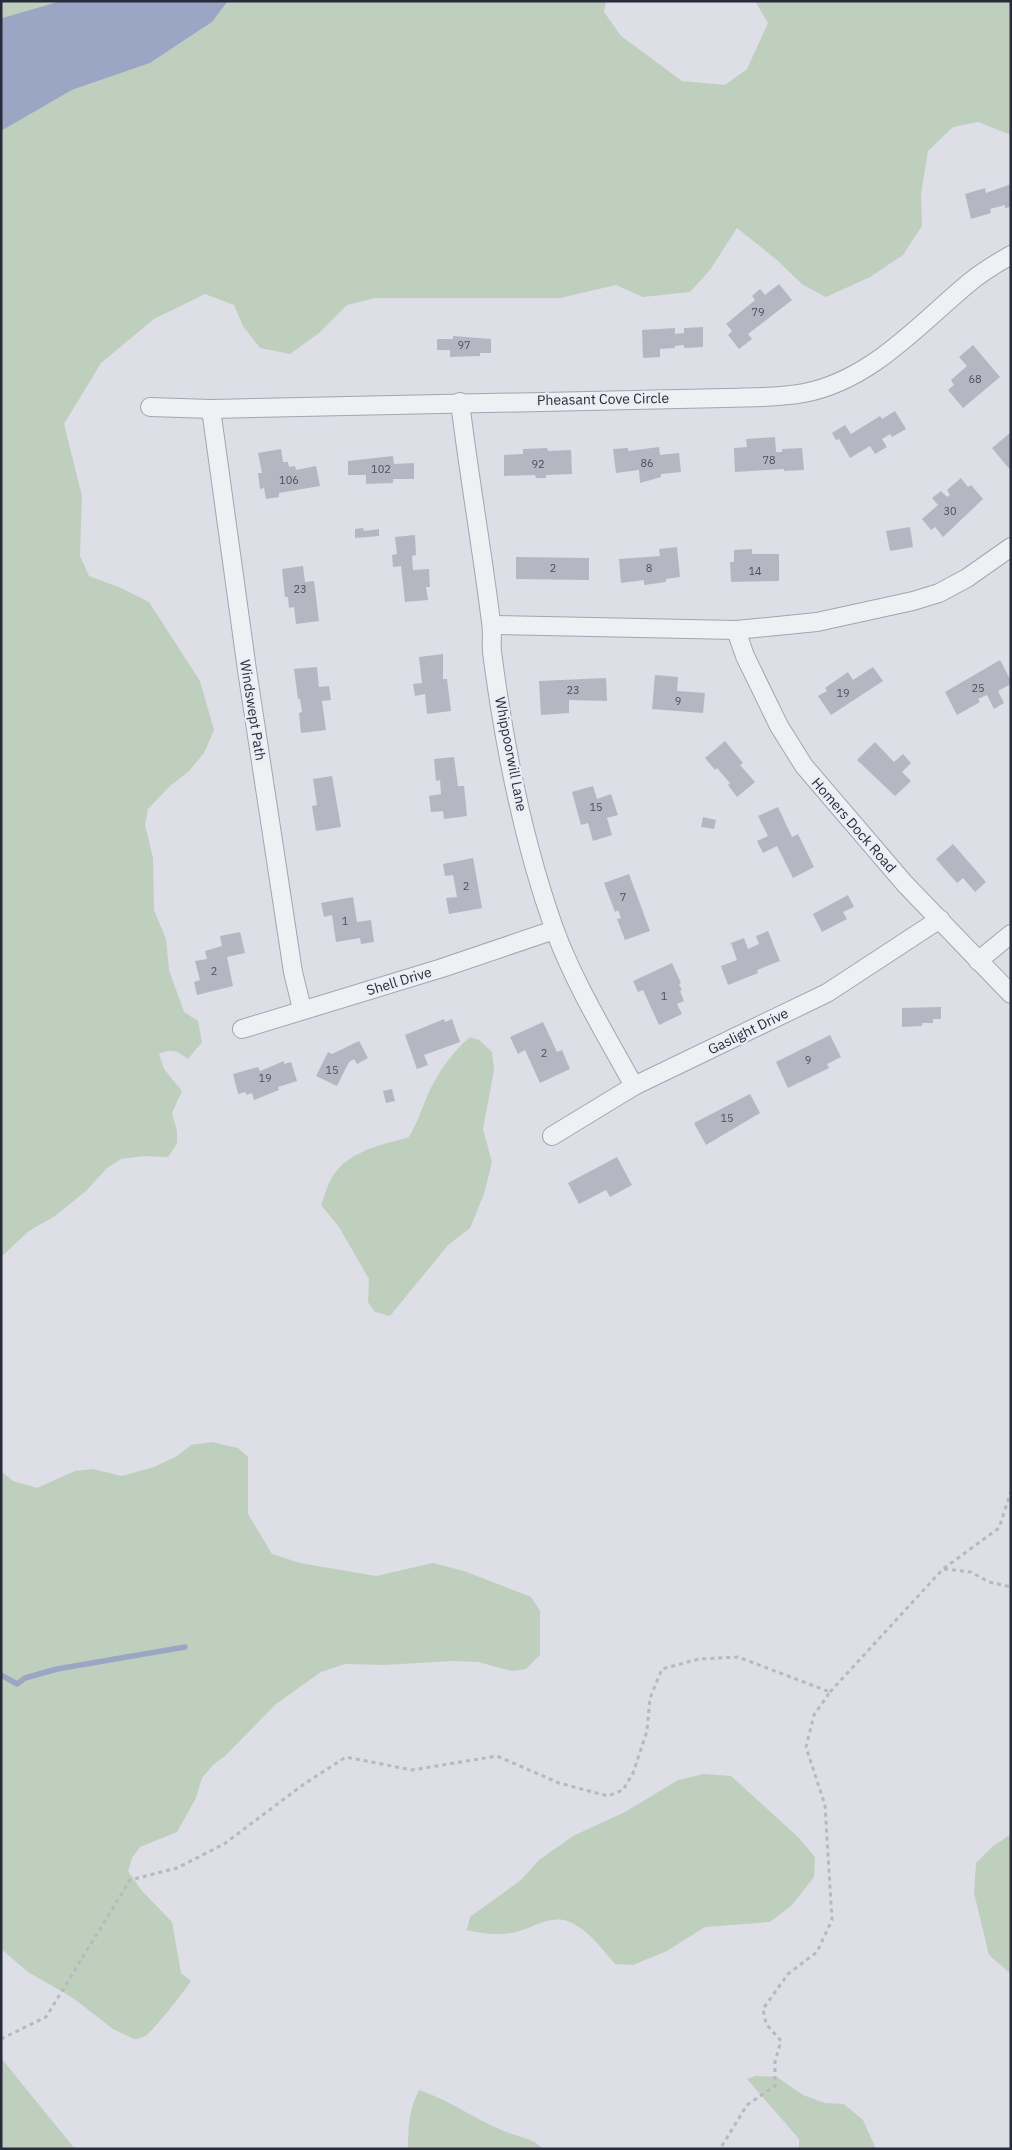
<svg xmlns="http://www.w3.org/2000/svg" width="1012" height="2150" font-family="'IBM Plex Sans',sans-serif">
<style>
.green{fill:#bfcfbe}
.water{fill:#9aa6c4}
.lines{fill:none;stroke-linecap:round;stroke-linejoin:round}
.stream{stroke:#9aa6c4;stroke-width:5.5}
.river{stroke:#9aa6c4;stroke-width:32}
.building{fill:#b4b7c2}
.street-casing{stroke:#a3a5af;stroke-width:20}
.path{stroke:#b7b9c0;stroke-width:3;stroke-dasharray:4 4;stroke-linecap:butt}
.street{stroke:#eff0f4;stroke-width:18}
.labels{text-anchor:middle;stroke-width:4.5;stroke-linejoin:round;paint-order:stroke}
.number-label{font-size:11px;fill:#4a4e5d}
.street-label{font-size:14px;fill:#272b3b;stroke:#ecedf4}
</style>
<rect width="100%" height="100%" fill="#dddee6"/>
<g class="green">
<polygon points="1,1 110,1 94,12 8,39 1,45"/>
<path d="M228,1H606L604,12L621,36L682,81L725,85L747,69L768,23L755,1H1011V135L978,122L953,127L928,151L921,194L922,226L903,255L870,277L826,297L803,285L777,260L737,228L710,270L690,292L643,297L616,285L560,298H375L347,305L319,333L290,354L260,348L243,326L234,305L205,294L154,319L101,363L64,424L82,496L80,556L89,576L121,588L149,602L200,681L214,730L204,753L189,771L170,786L148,809L145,825L153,858L154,910L166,939L169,970L184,1012L198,1021L202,1042L188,1059C177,1051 172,1048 159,1054L164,1069L182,1091L172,1113L177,1131V1144L168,1157L144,1156L121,1159L107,1168L86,1191L55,1216L29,1231L1,1257V131L72,90L150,63L212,22Z"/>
<path d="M470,1037L479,1040L492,1052L494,1070L483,1129L492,1162L484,1194L470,1228L448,1245L390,1316L375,1312L368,1302L369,1279L339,1227L321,1205C324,1198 326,1190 329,1183C344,1151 379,1146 409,1137C417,1123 422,1109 428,1094C437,1074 453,1051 470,1037Z"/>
<path d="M212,1442L238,1448L248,1457V1514L272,1554L300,1563L376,1576L433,1563L464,1571L531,1597L540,1611V1655L526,1669L512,1671L478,1662L453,1661L384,1665L345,1664L321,1672L276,1704L225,1756L213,1765L202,1778L196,1798L177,1832L140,1847L132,1858L128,1871L142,1891L172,1922L181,1973L191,1981C185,1990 152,2033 145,2036C142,2038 137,2039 134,2039L113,2029L73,1998L28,1972L1,1949V1471L13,1481L37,1488L75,1471L93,1469L122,1476L154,1467L177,1456L191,1445Z"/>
<path d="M704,1774L731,1776L797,1836L815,1857L814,1877L791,1906L770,1922L705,1927L667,1951L633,1965L615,1964C602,1949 587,1928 567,1921C550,1915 532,1928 516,1932C499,1936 484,1934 467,1930L470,1917L521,1880L539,1860L573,1836L625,1812L678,1780Z"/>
<polygon points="1011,1834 1011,1974 989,1955 974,1893 976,1863 992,1847"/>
<polygon points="1,2058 75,2149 1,2149"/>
<polygon points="755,2076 777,2077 803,2095 825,2103 844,2104 863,2120 876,2149 799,2149 799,2139 747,2079"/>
<path d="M419,2090C450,2100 474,2119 504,2131C518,2137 533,2138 543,2149H408C408,2128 409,2109 419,2090Z"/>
</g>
<polygon class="water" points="110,1 228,1 212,22 150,63 72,90 1,131 1,45 8,39 94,12"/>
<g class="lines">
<polyline class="stream" points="1,1675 17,1684 25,1678 57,1669 185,1647"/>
<polyline class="river" points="1,35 84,11 98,1"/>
</g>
<g class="building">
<polygon points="1011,184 1011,207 1005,208 1005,205 990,209 991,213 971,219 965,194 985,188 986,193"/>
<polygon points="779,284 792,300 748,334 752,339 739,349 728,335 732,331 726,324 755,300 752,296 760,289 765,295"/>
<polygon points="703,327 703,347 684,348 684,345 675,346 675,348 660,349 660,357 643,358 642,330 675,328 675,334 684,333 684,328"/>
<polygon points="453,336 491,339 491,353 480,353 480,356 450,357 450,350 437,350 437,339 453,339"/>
<polygon points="973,345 1000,377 963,408 948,390 954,385 951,380 967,366 959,357"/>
<polygon points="895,411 906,429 892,437 890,434 882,439 887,447 875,454 870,446 850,458 839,439 836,440 832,433 845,425 851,434 880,416 882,419"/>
<polygon points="1011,432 1011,471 992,448"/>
<polygon points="775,437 776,452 782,452 782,449 802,448 804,470 784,471 784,469 735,472 734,448 747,447 746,439"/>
<polygon points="659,447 660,455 679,453 681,472 661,474 661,477 640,483 639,470 616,473 613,449 628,448 628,451"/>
<polygon points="547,448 548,451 571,450 572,474 546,475 546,478 536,478 535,475 504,476 504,455 523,454 523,449"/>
<polygon points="281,449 283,462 288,462 289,467 295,466 296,470 316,466 320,486 279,493 279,497 266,499 264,488 260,489 258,473 262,473 258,453"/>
<polygon points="393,456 394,464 414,463 414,479 393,479 393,483 366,484 366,475 348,475 348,461"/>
<polygon points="961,478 968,487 971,485 983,499 943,537 935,527 931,530 922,519 938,505 932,498 941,491 947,497 950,495 947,490"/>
<polygon points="910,527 913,547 890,551 886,531"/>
<polygon points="363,528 364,531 379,529 379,536 355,538 355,529"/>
<polygon points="415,535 416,555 412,556 413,570 429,569 430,587 426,587 428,600 405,602 401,566 393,567 392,555 397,554 395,537"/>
<polygon points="677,547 680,577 666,579 666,582 644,585 644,580 621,583 619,559 660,556 659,549"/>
<polygon points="752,549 752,554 779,554 779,581 731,582 730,562 734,562 734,550"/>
<polygon points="516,557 589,558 589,580 516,579"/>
<polygon points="303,566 305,582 314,581 319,621 296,624 294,607 289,608 288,597 285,597 282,569"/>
<polygon points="443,654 443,679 447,679 451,711 427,714 425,694 415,696 413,684 422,683 419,657"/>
<polygon points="1000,660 1011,681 1011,684 998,691 1004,703 994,709 987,695 978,699 980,702 957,715 945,692"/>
<polygon points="317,667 319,687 329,686 331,700 322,701 326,730 301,733 299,713 302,712 300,699 298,699 294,669"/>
<polygon points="873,667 883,681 831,715 818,696 827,691 825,688 848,672 853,680"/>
<polygon points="655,675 678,677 677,691 705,693 703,713 652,709"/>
<polygon points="606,678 607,701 569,700 569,713 541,715 539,681"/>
<polygon points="725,741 743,763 740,765 755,782 737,797 728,785 730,783 717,768 715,770 705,758"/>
<polygon points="875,742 894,762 903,754 911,763 902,772 911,781 895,796 857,760"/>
<polygon points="454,757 458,786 464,786 467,816 444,819 443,811 431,812 429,796 441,794 440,780 436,781 434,759"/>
<polygon points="332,776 341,827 316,831 312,806 317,805 313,779"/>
<polygon points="593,786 597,799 611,794 618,815 607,818 612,835 593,841 588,823 581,825 572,792"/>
<polygon points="778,807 792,837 798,834 814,867 793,878 777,846 763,853 757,841 768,836 758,816"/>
<polygon points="703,817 716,820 714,829 701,827"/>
<polygon points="953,844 986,882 975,892 963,878 957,883 936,859"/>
<polygon points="473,858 482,908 449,914 446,898 457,897 453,875 445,876 443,864"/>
<polygon points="629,874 650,931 625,940 617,919 621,918 618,910 615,912 604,883"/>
<polygon points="848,895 854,907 843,912 847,919 822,932 813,914"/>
<polygon points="353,897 357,922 371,920 374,942 361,944 360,938 336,942 332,915 324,917 321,903"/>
<polygon points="768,931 780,961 757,970 758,973 728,985 721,966 737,960 731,943 744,938 748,949 759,944 756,936"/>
<polygon points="240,932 245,953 227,957 233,986 197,995 194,982 200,980 195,961 207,959 205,951 222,946 220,936"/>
<polygon points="672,963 681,983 679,984 682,990 680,991 684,1001 677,1004 682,1014 659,1025 643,990 638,992 633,981"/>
<polygon points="941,1007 941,1019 933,1019 933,1023 922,1023 922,1026 902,1027 902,1008"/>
<polygon points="444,1019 445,1022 452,1019 460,1042 424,1055 428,1065 417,1069 405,1035"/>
<polygon points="543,1022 557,1052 562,1050 570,1069 540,1083 525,1050 518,1054 510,1037"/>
<polygon points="830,1035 841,1057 827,1064 829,1068 788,1088 776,1062"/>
<polygon points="359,1041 368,1058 357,1064 354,1059 349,1062 337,1086 316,1076 328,1052 332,1054"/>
<polygon points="284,1061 284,1064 291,1062 297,1081 278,1087 279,1090 254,1100 252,1093 246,1095 246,1092 238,1094 233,1074 258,1067 260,1071"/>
<polygon points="392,1089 395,1101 386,1103 383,1091"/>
<polygon points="750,1094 760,1113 706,1145 694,1123"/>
<polygon points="617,1157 632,1185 610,1197 606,1190 579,1204 568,1183"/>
</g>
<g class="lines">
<defs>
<g id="street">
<path d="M460,402C469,476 482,549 491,622C493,632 491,642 492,652C504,744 523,841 554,928C574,983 606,1035 634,1086"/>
<path d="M150,407L211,409L725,398C751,397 778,398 804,393C872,380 919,324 970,282C982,272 997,263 1011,255"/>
<polyline points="211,409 247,670 293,972 302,1009"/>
<polyline points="492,625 736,630 817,622 913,601 939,593 967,578 1011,547"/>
<polyline points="736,630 745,656 779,726 804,766 905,884 1011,994"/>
<polyline points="978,961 1011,934"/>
<polyline points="242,1029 442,968 554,930"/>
<polyline points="552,1136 634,1086 827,993 940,919"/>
</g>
</defs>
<use href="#street" class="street-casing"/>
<g class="path">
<polyline points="944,1569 971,1572 989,1582 1011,1587"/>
<polyline points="830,1692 943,1569 999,1528 1011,1491"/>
<polyline points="1,2039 46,2017 130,1880 177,1868 224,1844 304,1784 346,1757 412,1770 497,1756 559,1783 608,1796 623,1790 633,1773 647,1731 650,1698 662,1669 699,1659 738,1657 830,1692 814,1715 806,1747 825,1805 832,1920 817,1952 788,1974 763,2009 766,2024 781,2041 775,2062 775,2086 747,2105 720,2149"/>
</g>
<use href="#street" class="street"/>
</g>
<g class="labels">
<g class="number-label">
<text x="758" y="316">79</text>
<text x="464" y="349">97</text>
<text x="975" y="383">68</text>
<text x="769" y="464">78</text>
<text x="647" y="467">86</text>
<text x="538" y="468">92</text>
<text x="381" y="473">102</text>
<text x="289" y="484">106</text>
<text x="950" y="515">30</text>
<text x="553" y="572">2</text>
<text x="649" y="572">8</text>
<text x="755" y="575">14</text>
<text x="300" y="593">23</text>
<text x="978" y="692">25</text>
<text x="573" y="694">23</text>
<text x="843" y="697">19</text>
<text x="678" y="705">9</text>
<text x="596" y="811">15</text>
<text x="466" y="890">2</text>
<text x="623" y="901">7</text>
<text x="345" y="925">1</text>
<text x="214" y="975">2</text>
<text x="664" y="1000">1</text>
<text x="544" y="1057">2</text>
<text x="808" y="1064">9</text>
<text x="332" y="1074">15</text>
<text x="265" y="1082">19</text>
<text x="727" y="1122">15</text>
</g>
<g class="street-label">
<text transform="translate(603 399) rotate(-1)" y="5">Pheasant Cove Circle</text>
<text transform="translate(253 710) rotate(81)" y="5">Windswept Path</text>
<text transform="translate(511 754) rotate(79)" y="5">Whippoorwill Lane</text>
<text transform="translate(854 825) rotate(49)" y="5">Homers Dock Road</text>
<text transform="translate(399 981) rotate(-17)" y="5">Shell Drive</text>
<text transform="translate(748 1031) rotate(-26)" y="5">Gaslight Drive</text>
</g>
</g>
<rect width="1012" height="2150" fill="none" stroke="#272b3b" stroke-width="5"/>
</svg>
